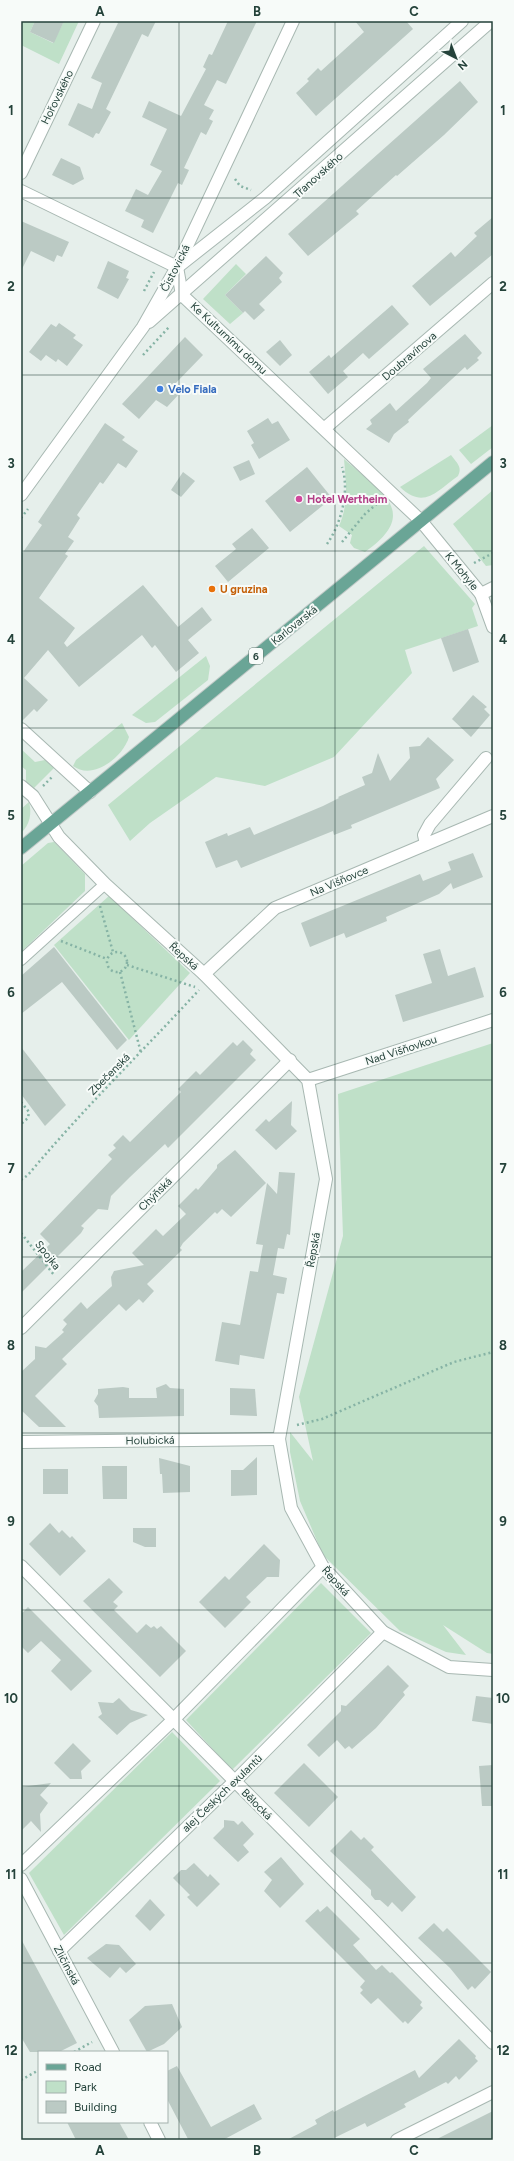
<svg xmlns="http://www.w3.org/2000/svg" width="514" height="2161" font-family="Figtree,sans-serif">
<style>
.green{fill:#bfe0c8}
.building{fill:#bbcac4}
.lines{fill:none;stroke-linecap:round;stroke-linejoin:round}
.service-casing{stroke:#a8b8b2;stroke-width:12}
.minor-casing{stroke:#a8b8b2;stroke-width:14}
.primary-casing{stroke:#c2cac8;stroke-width:14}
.path{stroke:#86b3a5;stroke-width:2.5;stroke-dasharray:2 3;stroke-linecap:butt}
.service{stroke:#fff;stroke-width:10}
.minor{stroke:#fff;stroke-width:12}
.primary{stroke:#6aa596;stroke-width:12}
.grid{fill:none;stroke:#24423a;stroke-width:1;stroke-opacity:0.55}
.shop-dot{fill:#3f7fe0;stroke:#f7fbf9;stroke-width:1.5}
.hotel-dot{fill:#d1479c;stroke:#f7fbf9;stroke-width:1.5}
.food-dot{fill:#e8710a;stroke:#f7fbf9;stroke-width:1.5}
.labels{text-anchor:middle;stroke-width:4;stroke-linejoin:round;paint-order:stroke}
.shield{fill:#f7fbf9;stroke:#637a73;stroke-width:1}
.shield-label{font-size:10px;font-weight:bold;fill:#24423a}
.street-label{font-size:11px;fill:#24423a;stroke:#f7fbf9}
.shop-label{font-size:11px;font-weight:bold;fill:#366cbe;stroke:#f7fbf9;text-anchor:start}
.hotel-label{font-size:11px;font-weight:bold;fill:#b23c85;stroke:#f7fbf9;text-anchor:start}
.food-label{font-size:11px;font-weight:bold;fill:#c56008;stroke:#f7fbf9;text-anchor:start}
.neatline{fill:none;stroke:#24423a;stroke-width:1.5}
.grid-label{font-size:13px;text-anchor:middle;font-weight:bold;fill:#24423a}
</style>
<rect width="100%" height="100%" fill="#e6efeb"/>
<g class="green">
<polygon points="21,21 35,21 30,32 53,43 64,21 79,21 59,64 21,45"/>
<polygon points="236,264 246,274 225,295 243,313 230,324 203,299"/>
<polygon points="493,425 493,447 471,464 459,450"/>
<path d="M451,455C456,462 463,467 458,476C437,491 424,510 400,487Z"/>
<path d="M344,459C380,491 422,512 365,552L354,548L350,543L352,535L339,526C349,503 346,483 344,459Z"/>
<polygon points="493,490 493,565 486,566 453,524"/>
<polygon points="424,546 475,604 472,608 478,626 405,650 412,673 334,757 265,786 216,777 150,823 130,841 108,805"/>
<polygon points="206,656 210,666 208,680 155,722 146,723 132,715"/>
<path d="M122,723L129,737C123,757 93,781 73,766L76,760Z"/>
<polygon points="21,749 35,762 45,760 54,768 34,788 26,782 26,770 21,766"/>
<path d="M29,802C32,813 30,825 21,833V809Z"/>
<polygon points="54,842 85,874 85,891 21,952 21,866 48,843"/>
<polygon points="109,896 190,973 129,1040 54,945"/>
<polygon points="493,1043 493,1654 487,1653 443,1625 466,1655 446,1652 400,1631 323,1555 300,1501 290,1452 290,1432 313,1461 299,1397 343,1236 338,1094"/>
<polygon points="321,1583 371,1633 232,1770 186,1720"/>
<polygon points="172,1732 220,1781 64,1935 29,1873"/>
</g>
<g class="building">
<polygon points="35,21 64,21 54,43 30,32"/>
<polygon points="115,21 156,21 148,37 142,34 106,109 111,112 99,134 96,133 93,138 68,125 78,103 92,109 102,83 91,78 118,23"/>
<polygon points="228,21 257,21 226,84 217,80 204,105 214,110 209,119 213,121 206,135 201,132 184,168 189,170 182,185 178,183 153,233 141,227 144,220 125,211 136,189 148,195 162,171 150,165 167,129 142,117 149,101 181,116 206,69 203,67 209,54 212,55"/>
<polygon points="355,21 406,21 413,29 316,116 296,93 309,81 307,79 318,68 321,71 364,32"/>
<polygon points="460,81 478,102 444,135 397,176 396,175 356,211 359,214 308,256 288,234"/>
<polygon points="61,158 80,167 84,179 73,185 52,175"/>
<polygon points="493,217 493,254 430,306 412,286 451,252 455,257 477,236 474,233"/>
<polygon points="21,221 69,242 62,257 57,255 54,262 31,251 21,271"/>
<polygon points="266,256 283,273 279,278 282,282 259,304 265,310 254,320 245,311 243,313 225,295"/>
<polygon points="108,261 129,271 126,278 129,279 118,299 97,288"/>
<polygon points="392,305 409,324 369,359 363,353 343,371 348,377 328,394 309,372 329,355 331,358"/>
<polygon points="59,323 76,335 73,338 83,345 67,366 58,359 56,362 46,355 41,361 29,352 51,324 56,327"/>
<polygon points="465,334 482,353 477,358 479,360 467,370 465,367 424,405 408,420 409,422 394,434 389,443 366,429 372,424 370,420 390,403 396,411 427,383 431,378 423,369"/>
<polygon points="185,337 203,355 172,387 180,393 167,407 156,400 139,419 122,404"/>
<polygon points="280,340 292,355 280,366 266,352"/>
<polygon points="268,418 272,424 278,421 290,440 259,459 251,445 254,443 247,431"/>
<polygon points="105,423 125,437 122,440 138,451 126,468 118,463 103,484 100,482 77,515 80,518 68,537 74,541 65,554 68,556 39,598 75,628 64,643 67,647 143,585 178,627 202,607 212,620 188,640 199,653 176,672 155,645 152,648 142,635 79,687 48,650 24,678 48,700 37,712 34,709 21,722 21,555 42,525 38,522"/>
<polygon points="249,460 255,474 240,481 233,467"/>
<polygon points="307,467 332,498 290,532 265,501"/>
<polygon points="183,472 195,481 181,497 171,490"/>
<polygon points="252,528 269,548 228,582 215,566 236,549 232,544"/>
<polygon points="468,629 479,662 453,672 441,638"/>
<polygon points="473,695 487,707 484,709 490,715 471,737 452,719"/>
<polygon points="428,737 454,760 436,779 440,788 351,825 352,828 334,835 333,831 241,868 237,860 216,868 205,842 227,833 228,836 250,827 254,835 323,806 339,798 338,797 365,785 362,777 372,773 378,753 390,781 410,758 409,747 420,746"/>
<polygon points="473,853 483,877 453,889 451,883 439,894 386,917 387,921 346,938 344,933 310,947 301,923 420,874 423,881 451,870 448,862"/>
<polygon points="54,947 127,1040 117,1050 62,982 21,1014 21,976"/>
<polygon points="440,949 448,976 475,967 484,997 403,1022 395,995 432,983 423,954"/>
<polygon points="243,1040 253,1050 250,1054 256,1060 168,1148 165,1144 130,1177 111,1196 108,1210 98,1209 81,1226 84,1228 81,1233 21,1293 21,1272 50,1244 40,1234 112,1159 108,1155 116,1148 113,1145 123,1135 130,1142 181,1092 178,1089 196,1071 200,1075 233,1042 237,1046"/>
<polygon points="21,1047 66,1105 45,1126 21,1094"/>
<polygon points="292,1101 291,1125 297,1131 276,1150 255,1130 266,1119 269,1122"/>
<polygon points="235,1150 266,1183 231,1217 222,1209 217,1214 215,1212 183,1243 180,1248 182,1250 147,1284 154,1291 143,1303 139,1299 126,1311 119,1304 62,1359 67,1364 35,1396 66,1427 39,1427 21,1410 21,1372 35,1359 35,1346 46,1348 64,1332 62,1330 67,1324 63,1320 81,1302 87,1309 112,1286 111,1277 114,1271 144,1265 132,1253 156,1229 163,1236 186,1214 178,1206 196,1188 198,1190 217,1168 217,1165"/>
<polygon points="279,1172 295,1173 290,1235 287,1234 284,1249 278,1248 273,1275 287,1278 284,1294 277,1293 264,1359 240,1355 239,1365 215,1361 222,1322 240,1325 250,1271 258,1272 263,1245 256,1244 267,1183 277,1194"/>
<polygon points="166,1384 170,1388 184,1389 184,1416 99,1418 98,1406 94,1401 98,1394 98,1389 123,1387 129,1388 129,1398 157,1398 156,1388"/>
<polygon points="230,1388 255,1389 257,1416 230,1415"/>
<polygon points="257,1457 257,1495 231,1496 231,1470 243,1470"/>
<polygon points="159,1458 190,1466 190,1492 163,1493 162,1474 160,1474"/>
<polygon points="102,1466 127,1466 127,1499 103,1499"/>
<rect x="43" y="1469" width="25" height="25"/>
<polygon points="50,1523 59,1533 62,1530 70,1538 72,1536 86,1551 60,1576 29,1544"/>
<polygon points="133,1528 156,1528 156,1547 145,1547 133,1542"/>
<polygon points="264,1544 280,1560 279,1577 267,1577 246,1597 251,1602 225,1628 199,1602 225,1576 229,1580"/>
<polygon points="109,1578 123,1592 113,1602 118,1606 114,1610 137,1633 146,1624 151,1628 154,1626 157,1629 161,1626 186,1651 160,1677 83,1601"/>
<polygon points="28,1607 92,1671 71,1691 51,1671 61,1660 41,1641 28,1653 21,1646 21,1614"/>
<polygon points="388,1665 409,1686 403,1692 405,1695 376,1728 352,1749 349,1746 345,1749 337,1740 319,1757 307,1745 341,1711 341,1705 346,1706"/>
<polygon points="476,1696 493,1698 493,1724 472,1721"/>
<polygon points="119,1698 131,1710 148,1715 130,1723 117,1735 98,1717 102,1714 98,1702 113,1703"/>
<polygon points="73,1743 91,1761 81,1771 82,1779 70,1779 54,1763"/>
<polygon points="304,1763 338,1797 309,1827 274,1793"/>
<polygon points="493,1765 493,1806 482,1806 479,1766"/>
<polygon points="51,1783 40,1795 48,1803 40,1814 41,1832 31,1821 21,1831 21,1787"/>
<polygon points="224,1820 234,1821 238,1825 242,1821 254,1834 243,1845 249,1852 238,1862 213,1838 224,1827"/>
<polygon points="351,1830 361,1840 364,1837 374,1847 371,1850 416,1897 402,1912 392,1902 388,1907 380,1900 375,1900 371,1895 371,1890 330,1851"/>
<polygon points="281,1857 304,1884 280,1908 264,1891 272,1880 264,1872"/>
<polygon points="194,1863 208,1877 210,1874 220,1884 197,1907 187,1897 190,1895 173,1878 181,1870 186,1870"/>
<polygon points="150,1899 165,1915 150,1931 135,1916"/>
<polygon points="327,1906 360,1939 353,1945 376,1970 382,1965 390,1973 392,1972 422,2002 420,2005 423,2008 408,2024 405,2021 403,2023 378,1998 371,2004 360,1993 363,1990 360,1987 365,1981 305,1921 318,1909 320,1912"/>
<polygon points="434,1923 443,1932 447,1928 491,1972 475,1989 472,1986 468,1990 450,1968 418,1938"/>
<polygon points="21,1939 77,2043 59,2052 30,2052 21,2037"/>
<polygon points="106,1944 119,1945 136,1964 126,1973 120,1967 110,1978 87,1958"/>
<polygon points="172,2004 182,2027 164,2044 147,2052 129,2020 145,2006"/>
<polygon points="459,2039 476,2056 475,2058 478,2061 459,2080 456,2076 448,2084 446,2082 404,2104 406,2107 367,2127 365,2123 330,2140 287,2140 317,2124 315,2120 333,2110 334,2112 415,2070 419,2078"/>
<polygon points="177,2066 211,2127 254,2104 262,2119 223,2140 187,2140 188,2139 167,2099 167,2071"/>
<polygon points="493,2111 493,2140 435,2140"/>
<polygon points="67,2122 119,2122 129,2140 76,2140"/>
</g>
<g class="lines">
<defs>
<polyline id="service" points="21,960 105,884"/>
<g id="minor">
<polyline points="21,173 94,21"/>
<polyline points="21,191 177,267"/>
<polyline points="180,265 265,198 462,21"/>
<polyline points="177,267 182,295 421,521 481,594 493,627"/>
<polyline points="149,322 491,21"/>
<polyline points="325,428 493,283"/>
<polyline points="21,495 143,327 177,267 293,21"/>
<polyline points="481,594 493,588"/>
<polyline points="21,729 90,792"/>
<polyline points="21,786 33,796 59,837 105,884 204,974 308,1080 326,1179 279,1439 291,1508 323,1567 383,1632 449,1667 493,1670"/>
<polyline points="426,844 424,835 430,824 486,758"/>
<polyline points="204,974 275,908 493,816"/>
<polyline points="308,1080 493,1020"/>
<polyline points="21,1328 290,1060"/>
<polyline points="21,1442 279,1439"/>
<polyline points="21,1566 369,1916 493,2043"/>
<polyline points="21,1865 173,1720 323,1567"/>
<polyline points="21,1879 113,2052"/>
<polyline points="59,1951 234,1782 383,1632"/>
<polyline points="150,2122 159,2140"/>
<polyline points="397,2140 493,2092"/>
</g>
<polyline id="primary" points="21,848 493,462"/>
</defs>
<use href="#service" class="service-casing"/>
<use href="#minor" class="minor-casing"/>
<use href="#primary" class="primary-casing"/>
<g class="path">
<polyline points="235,179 240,186 251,190"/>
<polyline points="144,291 154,272"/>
<polyline points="143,355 170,326"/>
<polyline points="21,518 28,509"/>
<polyline points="342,542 365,514 380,501"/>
<path d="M327,544C341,524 350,491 342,467"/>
<polyline points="474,563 493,553"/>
<polyline points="43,786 52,777"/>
<polyline points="100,906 113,952"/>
<polyline points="61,941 107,959"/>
<circle cx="117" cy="962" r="10"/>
<polyline points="127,965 195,987"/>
<polyline points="120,972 141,1053"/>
<polyline points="21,1102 29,1112 28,1118 21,1124"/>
<path d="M21,1180L28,1175C82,1110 142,1052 199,990"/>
<polyline points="21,1233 54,1275"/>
<polyline points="297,1425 322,1419 454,1362 493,1352"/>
<polyline points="74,2052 92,2042"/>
<polyline points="21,2080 39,2070"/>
</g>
<use href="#service" class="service"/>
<use href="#minor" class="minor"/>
<use href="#primary" class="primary"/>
</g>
<path class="grid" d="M179,21V2140M335,21V2140M21,198H493M21,375H493M21,551H493M21,728H493M21,904H493M21,1080H493M21,1257H493M21,1433H493M21,1610H493M21,1786H493M21,1963H493"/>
<circle class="shop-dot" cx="160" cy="389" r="4"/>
<circle class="hotel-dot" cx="299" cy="499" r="4"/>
<circle class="food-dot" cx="212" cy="589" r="4"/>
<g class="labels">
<rect class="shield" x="249" y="648" width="14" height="16" rx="3"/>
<g class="shield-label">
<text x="256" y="660">6</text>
</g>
<g class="street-label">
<text transform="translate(57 97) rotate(-64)" y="4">Hořovského</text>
<text transform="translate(318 175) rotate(-42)" y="4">Třanovského</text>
<text transform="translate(175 268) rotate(-63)" y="4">Čistovická</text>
<text transform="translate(229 338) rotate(43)" y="4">Ke Kulturnímu domu</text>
<text transform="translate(409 356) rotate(-41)" y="4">Doubravínova</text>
<text transform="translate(462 571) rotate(51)" y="4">K Mohyle</text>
<text transform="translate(294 625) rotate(-39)" y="4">Karlovarská</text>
<text transform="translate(339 881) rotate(-23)" y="4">Na Višňovce</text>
<text transform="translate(184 956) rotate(42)" y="4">Řepská</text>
<text transform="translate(401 1050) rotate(-18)" y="4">Nad Višňovkou</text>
<text transform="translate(109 1074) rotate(-45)" y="4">Zbečenská</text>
<text transform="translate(155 1194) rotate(-45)" y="4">Chýňská</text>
<text transform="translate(313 1250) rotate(-80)" y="4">Řepská</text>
<text transform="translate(48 1255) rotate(52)" y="4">Spojka</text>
<text transform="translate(150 1440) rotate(-1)" y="4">Holubická</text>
<text transform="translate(336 1581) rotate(48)" y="4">Řepská</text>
<text transform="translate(222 1793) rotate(-44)" y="4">alej Českých exulantů</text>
<text transform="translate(257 1804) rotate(45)" y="4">Bělocká</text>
<text transform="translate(67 1965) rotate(62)" y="4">Zličínská</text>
</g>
<g class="shop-label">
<text x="168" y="393">Velo Fiala</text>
</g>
<g class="hotel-label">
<text x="307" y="503">Hotel Wertheim</text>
</g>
<g class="food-label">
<text x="220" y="593">U gruzina</text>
</g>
</g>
<rect width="514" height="2161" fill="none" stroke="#f7fbf9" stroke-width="44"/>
<rect x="38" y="2051" width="130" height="72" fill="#f7fbf9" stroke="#a3b1ad"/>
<rect x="46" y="2064" width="20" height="6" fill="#6aa596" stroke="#a3b1ad"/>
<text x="74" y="2071" font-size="12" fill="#24423a">Road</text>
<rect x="46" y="2081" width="20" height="12" fill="#bfe0c8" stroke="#a3b1ad"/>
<text x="74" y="2091" font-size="12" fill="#24423a">Park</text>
<rect x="46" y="2101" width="20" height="12" fill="#bbcac4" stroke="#a3b1ad"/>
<text x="74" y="2111" font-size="12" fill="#24423a">Building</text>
<g transform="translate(456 58) rotate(138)" stroke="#f7fbf9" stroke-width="3" paint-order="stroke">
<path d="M0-3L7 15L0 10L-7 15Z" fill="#24423a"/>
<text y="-6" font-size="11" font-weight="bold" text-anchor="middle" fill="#24423a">N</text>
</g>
<rect x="22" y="22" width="470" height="2117" class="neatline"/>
<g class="grid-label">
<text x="100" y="16">A</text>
<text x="257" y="16">B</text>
<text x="414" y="16">C</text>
<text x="11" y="115">1</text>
<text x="503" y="115">1</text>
<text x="11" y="291">2</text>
<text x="503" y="291">2</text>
<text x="11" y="468">3</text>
<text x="503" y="468">3</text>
<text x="11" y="644">4</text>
<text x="503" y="644">4</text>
<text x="11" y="820">5</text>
<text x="503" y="820">5</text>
<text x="11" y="997">6</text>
<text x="503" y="997">6</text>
<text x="11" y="1173">7</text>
<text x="503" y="1173">7</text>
<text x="11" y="1350">8</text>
<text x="503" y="1350">8</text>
<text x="11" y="1526">9</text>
<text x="503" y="1526">9</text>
<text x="11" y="1703">10</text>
<text x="503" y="1703">10</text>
<text x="11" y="1879">11</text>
<text x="503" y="1879">11</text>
<text x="11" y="2055">12</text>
<text x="503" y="2055">12</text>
<text x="100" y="2155">A</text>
<text x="257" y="2155">B</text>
<text x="414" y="2155">C</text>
</g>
</svg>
